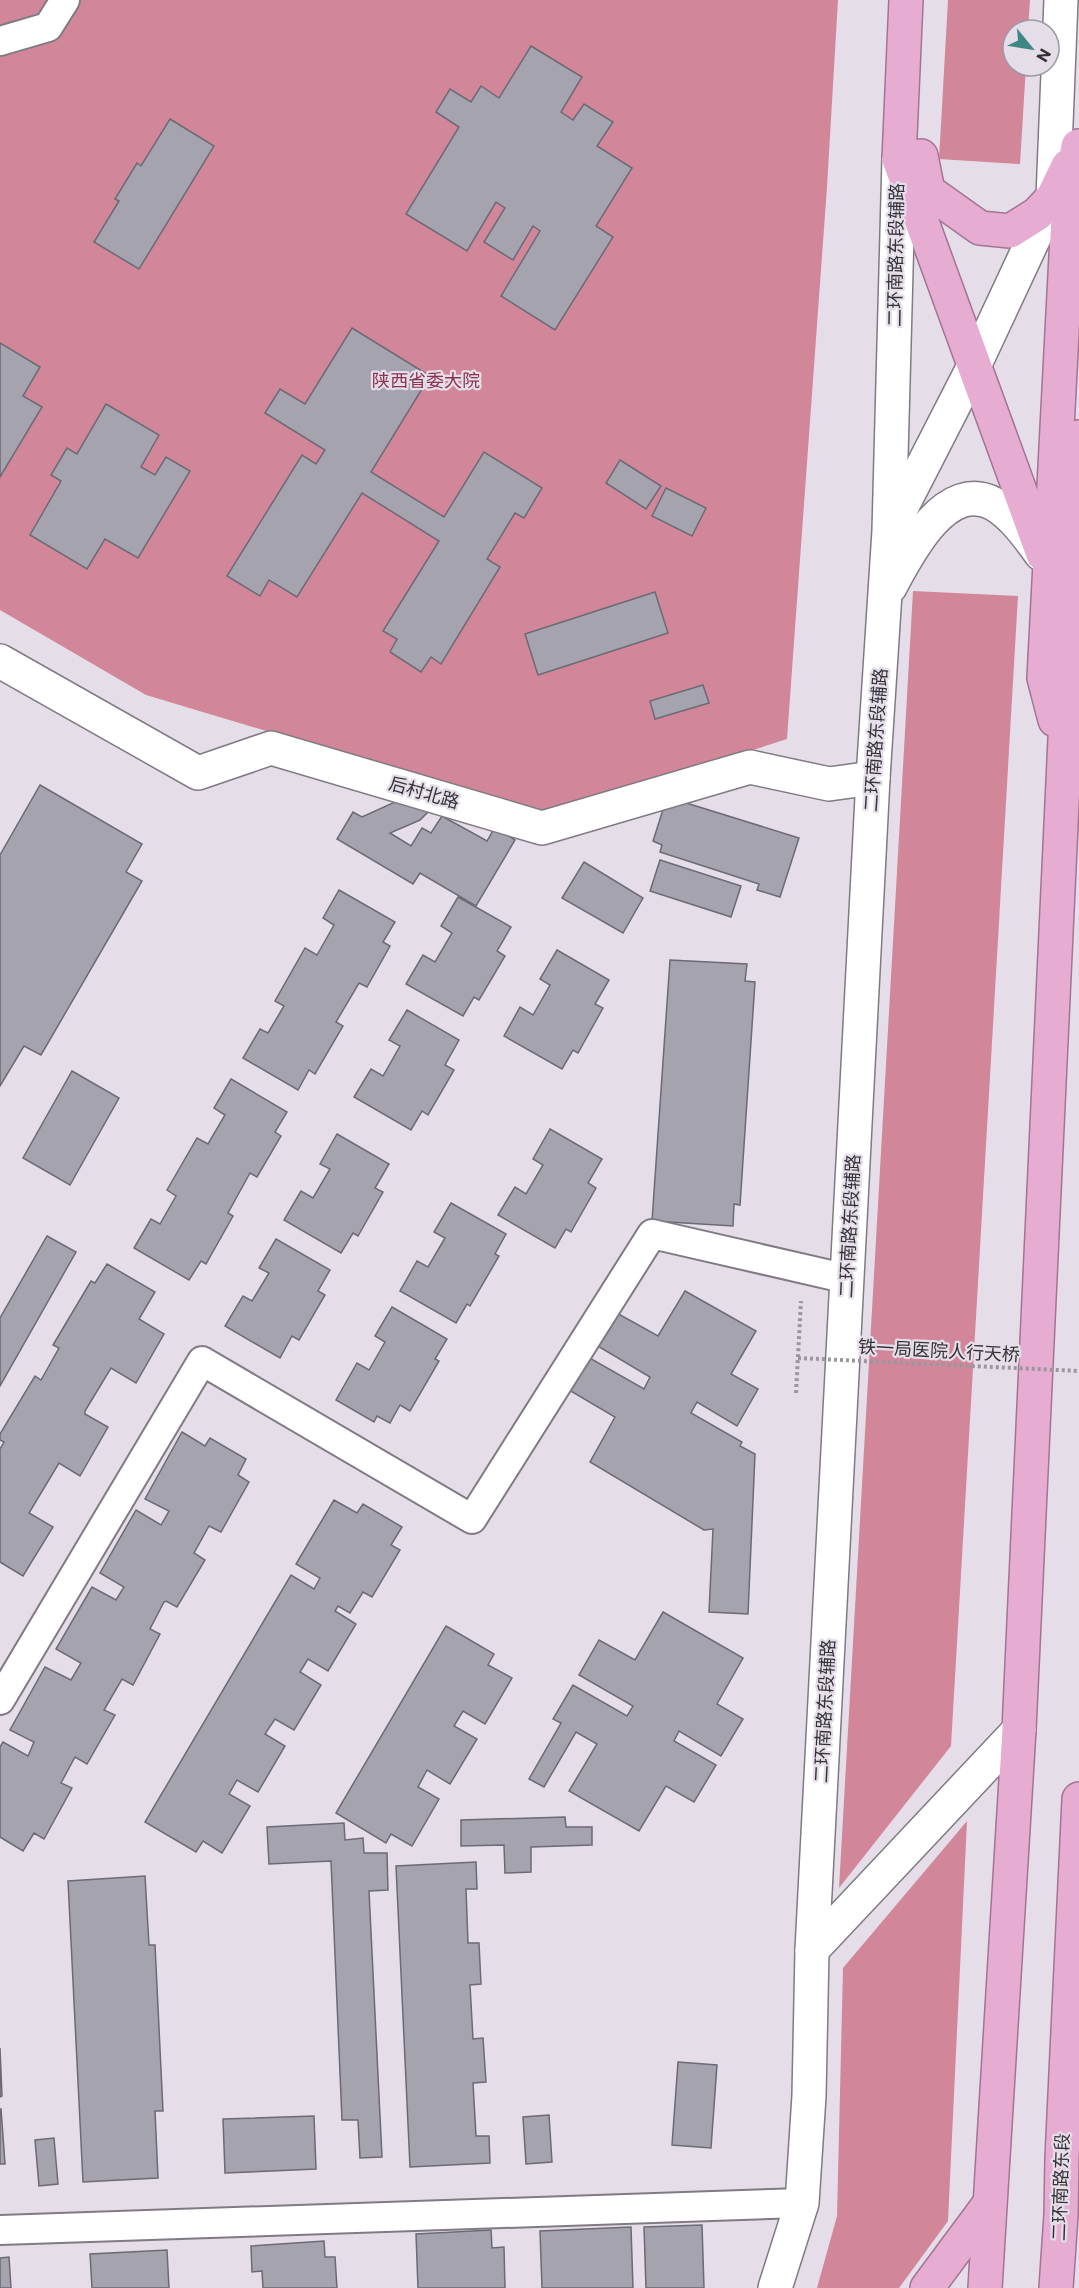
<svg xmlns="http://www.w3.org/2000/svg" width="1079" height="2288" font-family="Commissioner,'Noto Sans SC',sans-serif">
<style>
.forest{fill:#d18799}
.building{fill:#a4a3ae;stroke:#6b6a75;stroke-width:1.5}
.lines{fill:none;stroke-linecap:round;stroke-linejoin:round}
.minor-casing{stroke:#807a84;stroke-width:32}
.tertiary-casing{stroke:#807a84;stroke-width:36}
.secondary-casing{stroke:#807a84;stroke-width:36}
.trunk-casing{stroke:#a37494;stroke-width:36}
.path{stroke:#9c979f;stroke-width:4;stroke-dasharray:3 3;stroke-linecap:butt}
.minor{stroke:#fff;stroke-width:28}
.tertiary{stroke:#fff;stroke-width:33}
.secondary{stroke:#fff;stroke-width:33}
.trunk{stroke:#e6acd2;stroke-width:33}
.path-bridge{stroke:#9c979f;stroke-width:4;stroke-dasharray:3 3;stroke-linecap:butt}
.labels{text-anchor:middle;stroke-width:4.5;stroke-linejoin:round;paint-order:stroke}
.street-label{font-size:18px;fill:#343236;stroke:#e5dee9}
.park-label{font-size:18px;fill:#8b324e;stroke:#e5dee9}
</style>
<rect width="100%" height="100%" fill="#e5dee9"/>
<g class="forest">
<polygon points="0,0 838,0 827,187 787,739 550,816 146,695 0,610"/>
<polygon points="948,0 1030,0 1028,30 1013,30 1013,66 1026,66 1020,164 939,159"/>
<polygon points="913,591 1018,596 951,1746 839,1888"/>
<polygon points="967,1821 948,2221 899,2288 817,2288 837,2216 843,1968"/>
</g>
<g class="building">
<polygon points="531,46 582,77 561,112 573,120 584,104 613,122 597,146 632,168 596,226 613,237 555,330 501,296 540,231 533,226 513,260 484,242 505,208 496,202 467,251 406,214 459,127 436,112 450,89 471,102 481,86 499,98"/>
<polygon points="170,119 214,146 139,269 94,242 119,201 115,199 137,163 141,166"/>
<polygon points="352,328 430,376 371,472 444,517 484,452 542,488 524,518 515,513 487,559 500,567 441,664 431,657 421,672 390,652 397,639 383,631 439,541 362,493 297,597 269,580 260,596 227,576 302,455 316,464 325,450 265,413 280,389 305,404"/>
<polygon points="0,343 40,367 23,396 42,407 0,477"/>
<polygon points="106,404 159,435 141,467 155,475 166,457 190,471 138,558 105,539 87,569 30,535 61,481 51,475 67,448 77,454"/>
<polygon points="620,460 661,486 646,509 606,483"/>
<polygon points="666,488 706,508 692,536 652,516"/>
<polygon points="655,592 668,633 538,675 525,634"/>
<polygon points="703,685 709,703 655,719 650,701"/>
<polygon points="40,785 142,844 126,872 142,881 41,1055 24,1046 0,1086 0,855"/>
<polygon points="406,797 433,807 420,820 390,833 411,846 422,828 431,833 442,816 487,841 495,827 515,840 476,906 420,873 413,884 337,839 353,812 362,817"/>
<polygon points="667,797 799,838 780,897 757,890 759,884 660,852 662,845 653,841"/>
<polygon points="660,860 741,886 731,917 650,891"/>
<polygon points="584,862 643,898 623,933 562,898"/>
<polygon points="339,890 395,922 383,942 390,946 367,987 359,983 336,1022 343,1026 315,1074 309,1070 298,1090 243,1058 260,1029 268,1033 284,1006 275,1001 305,948 317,955 334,925 323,918"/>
<polygon points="458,897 511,927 497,951 505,956 479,1000 474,997 463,1016 406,984 423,955 435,962 452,933 441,926"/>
<polygon points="557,950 609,980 595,1004 603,1008 578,1053 573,1050 562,1069 504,1036 520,1007 533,1015 550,985 540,979"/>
<polygon points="670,960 747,964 745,981 755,982 740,1205 734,1204 733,1226 652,1221"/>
<polygon points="407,1010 459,1040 445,1065 454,1070 428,1115 422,1111 411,1130 354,1097 371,1069 383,1076 400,1046 389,1040"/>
<polygon points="72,1071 119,1098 70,1185 23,1158"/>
<polygon points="231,1079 287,1112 275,1132 281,1136 257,1177 250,1173 228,1213 233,1216 206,1264 201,1261 189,1280 134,1248 151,1219 160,1224 176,1196 167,1190 197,1138 208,1144 225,1115 214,1108"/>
<polygon points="550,1129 602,1159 588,1183 596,1188 571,1232 566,1229 555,1248 498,1215 515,1187 526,1194 543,1165 533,1159"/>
<polygon points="337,1134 389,1164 375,1188 383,1192 358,1236 353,1233 341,1253 284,1220 301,1191 313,1198 330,1169 320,1164"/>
<polygon points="451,1203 506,1234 495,1254 499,1256 470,1306 467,1304 456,1323 400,1291 417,1261 428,1267 445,1238 434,1232"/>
<polygon points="47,1236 76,1252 0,1386 0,1318"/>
<polygon points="276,1239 330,1270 318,1291 325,1295 299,1340 292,1336 280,1358 225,1326 243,1296 252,1301 269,1273 259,1268"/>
<polygon points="107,1264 155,1292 139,1319 164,1334 136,1383 111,1368 85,1411 85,1414 108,1427 80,1476 59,1463 29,1513 53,1527 23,1576 0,1562 0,1449 4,1442 0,1440 0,1434 35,1376 41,1380 59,1348 53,1345 91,1281 95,1283"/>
<polygon points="685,1291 756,1331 731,1374 758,1389 737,1426 697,1402 691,1413 742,1442 740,1446 755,1454 748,1614 709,1612 713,1529 704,1530 590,1462 615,1417 569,1390 588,1357 644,1389 650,1377 596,1345 615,1312 658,1336"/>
<polygon points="392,1307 447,1339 435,1359 439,1361 410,1411 400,1405 390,1423 377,1416 374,1422 336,1400 357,1363 369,1370 385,1342 375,1336"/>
<polygon points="182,1432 205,1446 210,1438 246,1459 238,1475 249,1482 221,1532 209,1526 194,1553 205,1560 177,1607 166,1601 164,1602 150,1629 160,1634 133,1685 122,1679 104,1710 115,1715 87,1764 75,1757 61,1783 72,1788 44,1839 34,1833 23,1851 0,1837 0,1747 3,1742 28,1756 34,1742 10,1730 45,1667 71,1680 81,1663 56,1649 92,1587 116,1600 124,1587 100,1573 136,1510 161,1525 169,1511 145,1499"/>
<polygon points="334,1500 357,1513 363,1504 402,1527 391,1545 400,1550 372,1597 363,1592 350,1613 338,1606 335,1611 356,1624 328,1671 308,1659 300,1672 321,1685 294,1730 275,1719 265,1734 285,1746 258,1792 237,1780 229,1794 250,1806 222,1853 203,1841 196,1852 145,1822 291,1575 314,1589 320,1578 296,1564"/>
<polygon points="663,1612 743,1658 717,1704 743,1719 721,1756 679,1731 674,1741 716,1765 694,1802 666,1786 639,1831 569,1791 597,1744 576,1732 544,1787 529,1779 561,1723 553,1719 573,1685 627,1716 633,1706 579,1675 599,1640 635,1660"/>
<polygon points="446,1626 494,1654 488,1665 512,1678 485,1724 463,1711 454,1726 477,1739 450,1784 427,1770 418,1787 439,1799 412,1846 391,1834 386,1843 336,1813"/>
<polygon points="565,1817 566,1827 592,1827 592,1845 531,1847 531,1872 505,1873 504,1845 461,1846 461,1820"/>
<polygon points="344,1823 345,1840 363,1838 364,1853 387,1853 388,1890 369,1891 382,2157 360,2158 358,2120 342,2120 331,1861 269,1864 267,1827"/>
<polygon points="476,1862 477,1889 466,1889 468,1943 479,1943 481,1984 470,1985 473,2039 483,2038 486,2082 473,2083 476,2136 489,2136 490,2163 410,2167 396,1866"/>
<polygon points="145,1876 149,1945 155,1945 163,2111 155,2111 158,2178 83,2182 68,1881"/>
<polygon points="0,2048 2,2096 0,2097"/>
<polygon points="678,2062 717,2065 711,2148 672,2145"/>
<polygon points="0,2109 1,2109 5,2164 0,2164"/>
<polygon points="549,2115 552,2162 526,2164 523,2117"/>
<polygon points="314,2116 316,2169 225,2173 223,2119"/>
<polygon points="54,2138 58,2184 39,2186 35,2140"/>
<polygon points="702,2225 704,2288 646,2288 644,2227"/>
<polygon points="631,2227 633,2288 542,2288 540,2231"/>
<polygon points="491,2230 492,2248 504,2247 505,2288 418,2288 416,2234"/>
<polygon points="324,2241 325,2257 335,2257 337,2288 263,2288 262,2271 252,2272 251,2246"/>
<polygon points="167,2250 169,2288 92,2288 90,2254"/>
<polygon points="9,2257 11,2288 0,2288 0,2258"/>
</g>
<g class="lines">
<defs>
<g id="minor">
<polyline points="0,41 48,27 65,0"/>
<polyline points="0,1700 202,1361 472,1519 652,1234 848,1279"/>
<polyline points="0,2230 802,2203"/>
</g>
<polyline id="tertiary" points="0,661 198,773 271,748 542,828 750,767 829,784 873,778"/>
<g id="secondary">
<polyline points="894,522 975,364 1053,197 1061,0"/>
<path d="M890,587C908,553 946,478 994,504C1013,515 1028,536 1041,554"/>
<polyline points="812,1950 1019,1730"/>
<polyline points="775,2288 802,2203 809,2096 812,1950 873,778 889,531 899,159"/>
</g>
<g id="trunk">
<polyline points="906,0 899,159 1043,554"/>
<polyline points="921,156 928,191 980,228 1010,231 1037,214 1053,197 1068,166"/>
<polyline points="1055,720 1044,678 1069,198 1078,146"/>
<polyline points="927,2288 990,2203"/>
<polyline points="985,2288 1019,1730 1079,437"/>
<polyline points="1056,2288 1061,2215 1062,2158 1079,1799"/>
</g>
</defs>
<use href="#minor" class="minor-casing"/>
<use href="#tertiary" class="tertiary-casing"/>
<use href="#secondary" class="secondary-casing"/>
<use href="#trunk" class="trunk-casing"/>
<polyline class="path" points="796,1393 801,1301"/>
<use href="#minor" class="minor"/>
<use href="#tertiary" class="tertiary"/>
<use href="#secondary" class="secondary"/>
<use href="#trunk" class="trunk"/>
<polyline class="path-bridge" points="798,1358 1079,1371"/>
</g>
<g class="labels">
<g class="street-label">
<text transform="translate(896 255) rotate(-89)" y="6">二环南路东段辅路</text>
<text transform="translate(876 740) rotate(-86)" y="6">二环南路东段辅路</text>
<text transform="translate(424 793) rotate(16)" y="6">后村北路</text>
<text transform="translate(850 1226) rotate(-87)" y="6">二环南路东段辅路</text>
<text transform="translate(939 1351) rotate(3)" y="6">铁一局医院人行天桥</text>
<text transform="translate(825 1711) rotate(-87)" y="6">二环南路东段辅路</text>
<text transform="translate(1061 2187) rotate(-88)" y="6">二环南路东段</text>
</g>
<g class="park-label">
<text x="426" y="387">陕西省委大院</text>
</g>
</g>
<g transform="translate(1031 48) rotate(120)"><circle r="28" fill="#e5dee9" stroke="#9e99a1" stroke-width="1.5"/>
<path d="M0-4.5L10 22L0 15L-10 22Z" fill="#3f8785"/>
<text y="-9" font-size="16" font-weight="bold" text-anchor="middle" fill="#343236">N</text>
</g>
</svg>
